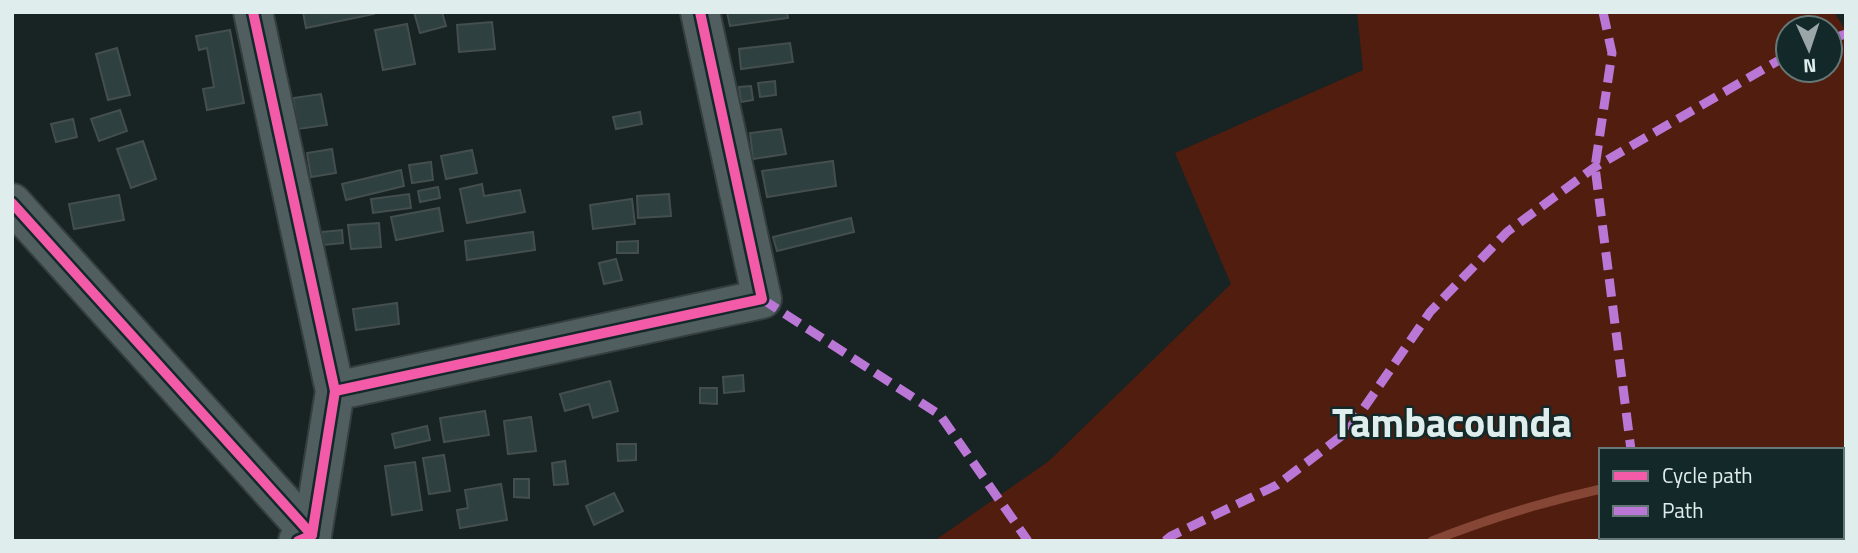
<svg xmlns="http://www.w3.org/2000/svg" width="1858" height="553" font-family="'Titillium Web',sans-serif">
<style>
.green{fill:#501d0e;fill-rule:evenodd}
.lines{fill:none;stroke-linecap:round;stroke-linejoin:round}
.stream{stroke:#854635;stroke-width:9}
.building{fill:#2f4041;stroke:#444e4e;stroke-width:2}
.minor-casing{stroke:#353e3f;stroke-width:42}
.minor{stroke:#505e5f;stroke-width:38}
.quiet{stroke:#ba77d6;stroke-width:9;stroke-dasharray:18 9;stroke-linecap:butt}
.cycleway-casing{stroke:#132829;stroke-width:15}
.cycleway{stroke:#f35aa7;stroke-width:10}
.labels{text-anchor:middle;stroke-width:5;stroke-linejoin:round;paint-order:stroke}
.town-label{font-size:40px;font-weight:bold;fill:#e0eded;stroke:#132829}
</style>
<rect width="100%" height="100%" fill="#182324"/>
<path class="green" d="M1357,12H1834L1846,31V541H934L1049,461L1231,284L1175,153L1363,70ZM1788,28H1830V70H1788ZM1601,450H1842V537H1601Z"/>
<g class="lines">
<g class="stream">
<polyline points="1842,455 1846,454"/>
<path d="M1432,541C1487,519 1543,502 1601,489"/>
</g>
</g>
<g class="building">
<polygon points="303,12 374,12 374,14 306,28"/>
<polygon points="414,12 442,12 446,26 420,33"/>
<polygon points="727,12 787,12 788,18 730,26"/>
<polygon points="492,22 495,49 459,52 457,25"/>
<polygon points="407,24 415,64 383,70 375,30"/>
<polygon points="230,30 244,103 207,110 203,89 214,87 207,48 199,50 196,36"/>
<polygon points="790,43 793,62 741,69 739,49"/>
<polygon points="117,48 130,95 108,100 96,54"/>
<polygon points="775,81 776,95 760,97 758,83"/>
<polygon points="751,86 753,100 741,102 739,87"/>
<polygon points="321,94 327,125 298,129 293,98"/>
<polygon points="120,110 127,131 99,141 91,119"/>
<polygon points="640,112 642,124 616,129 613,117"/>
<polygon points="73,119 77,137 56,142 51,124"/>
<polygon points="781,129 786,154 753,159 750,133"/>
<polygon points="143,141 156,179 131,188 117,149"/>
<polygon points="332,149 336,173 311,177 307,153"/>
<polygon points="472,150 477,173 446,179 441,156"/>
<polygon points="833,161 836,186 767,197 762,171"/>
<polygon points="431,162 433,180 412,183 409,165"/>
<polygon points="401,170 404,186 346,200 342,184"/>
<polygon points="482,184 484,196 520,190 525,212 467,223 460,189"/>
<polygon points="438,187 440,198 420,202 418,191"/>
<polygon points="409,194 411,208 373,213 371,199"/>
<polygon points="669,194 671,216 638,218 637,196"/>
<polygon points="119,195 124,220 74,229 69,204"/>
<polygon points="632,199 635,224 593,229 590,205"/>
<polygon points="439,208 443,231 396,240 391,217"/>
<polygon points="851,218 854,232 777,251 773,237"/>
<polygon points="379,223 381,247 351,249 348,225"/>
<polygon points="342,230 343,243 323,245 322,232"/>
<polygon points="533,232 535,250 467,260 465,241"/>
<polygon points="638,241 638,253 617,253 617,242"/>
<polygon points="616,259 622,280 604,284 599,263"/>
<polygon points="397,303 399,324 356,330 353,309"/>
<polygon points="743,375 744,391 724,393 723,377"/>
<polygon points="610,381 618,411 593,418 589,404 565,411 560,394"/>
<polygon points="700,388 717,388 717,404 700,403"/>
<polygon points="485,411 489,435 444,442 440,418"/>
<polygon points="531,417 536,451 508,454 504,421"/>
<polygon points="427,426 430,440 395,448 392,434"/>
<polygon points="617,444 636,444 636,460 618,461"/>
<polygon points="444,455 450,491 429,494 423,458"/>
<polygon points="565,461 568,484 554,485 552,463"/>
<polygon points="415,462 422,510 392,515 385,466"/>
<polygon points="514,479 529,479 529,498 514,497"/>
<polygon points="501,484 507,520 460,528 457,510 468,508 465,490"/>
<polygon points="614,493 623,511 594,525 586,506"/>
</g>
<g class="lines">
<defs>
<g id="minor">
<polyline points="253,12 335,391 312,535 298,541"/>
<polyline points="12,203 312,535"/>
<polyline points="335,391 762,299 700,12"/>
</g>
</defs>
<use href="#minor" class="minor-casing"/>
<use href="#minor" class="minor"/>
<g class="quiet">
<polyline points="1603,12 1612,53 1595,167 1631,450"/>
<polyline points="1830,39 1846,34"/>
<polyline points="762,299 940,415 1028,541"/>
<polyline points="1635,537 1635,541"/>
<polyline points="1165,541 1171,536 1277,485 1348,431 1430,312 1507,232 1595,167 1788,55"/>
</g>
<defs>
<g id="cycleway">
<polyline points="253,12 335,391 312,535 298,541"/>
<polyline points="12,203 312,535"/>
<polyline points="335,391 762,299 700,12"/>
</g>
</defs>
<use href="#cycleway" class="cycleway-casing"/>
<use href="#cycleway" class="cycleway"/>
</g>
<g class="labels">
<g class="town-label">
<text x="1452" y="437">Tambacounda</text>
</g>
</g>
<rect width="1858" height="553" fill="none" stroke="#e0eded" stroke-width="28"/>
<rect x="1599" y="448" width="245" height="91" fill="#132829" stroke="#657777" stroke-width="2"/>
<rect x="1613" y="471" width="35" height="10" fill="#f35aa7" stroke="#657777" stroke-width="2"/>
<text x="1662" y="483" font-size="21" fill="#e0eded">Cycle path</text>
<rect x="1613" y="506" width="35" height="10" fill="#ba77d6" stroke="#657777" stroke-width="2"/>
<text x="1662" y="518" font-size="21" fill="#e0eded">Path</text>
<g transform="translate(1809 49) rotate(177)"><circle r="33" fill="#132829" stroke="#657777" stroke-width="2"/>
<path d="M0-5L12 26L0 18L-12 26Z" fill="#9aa6a7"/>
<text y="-10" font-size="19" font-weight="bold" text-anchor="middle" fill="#e0eded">N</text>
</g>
</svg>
